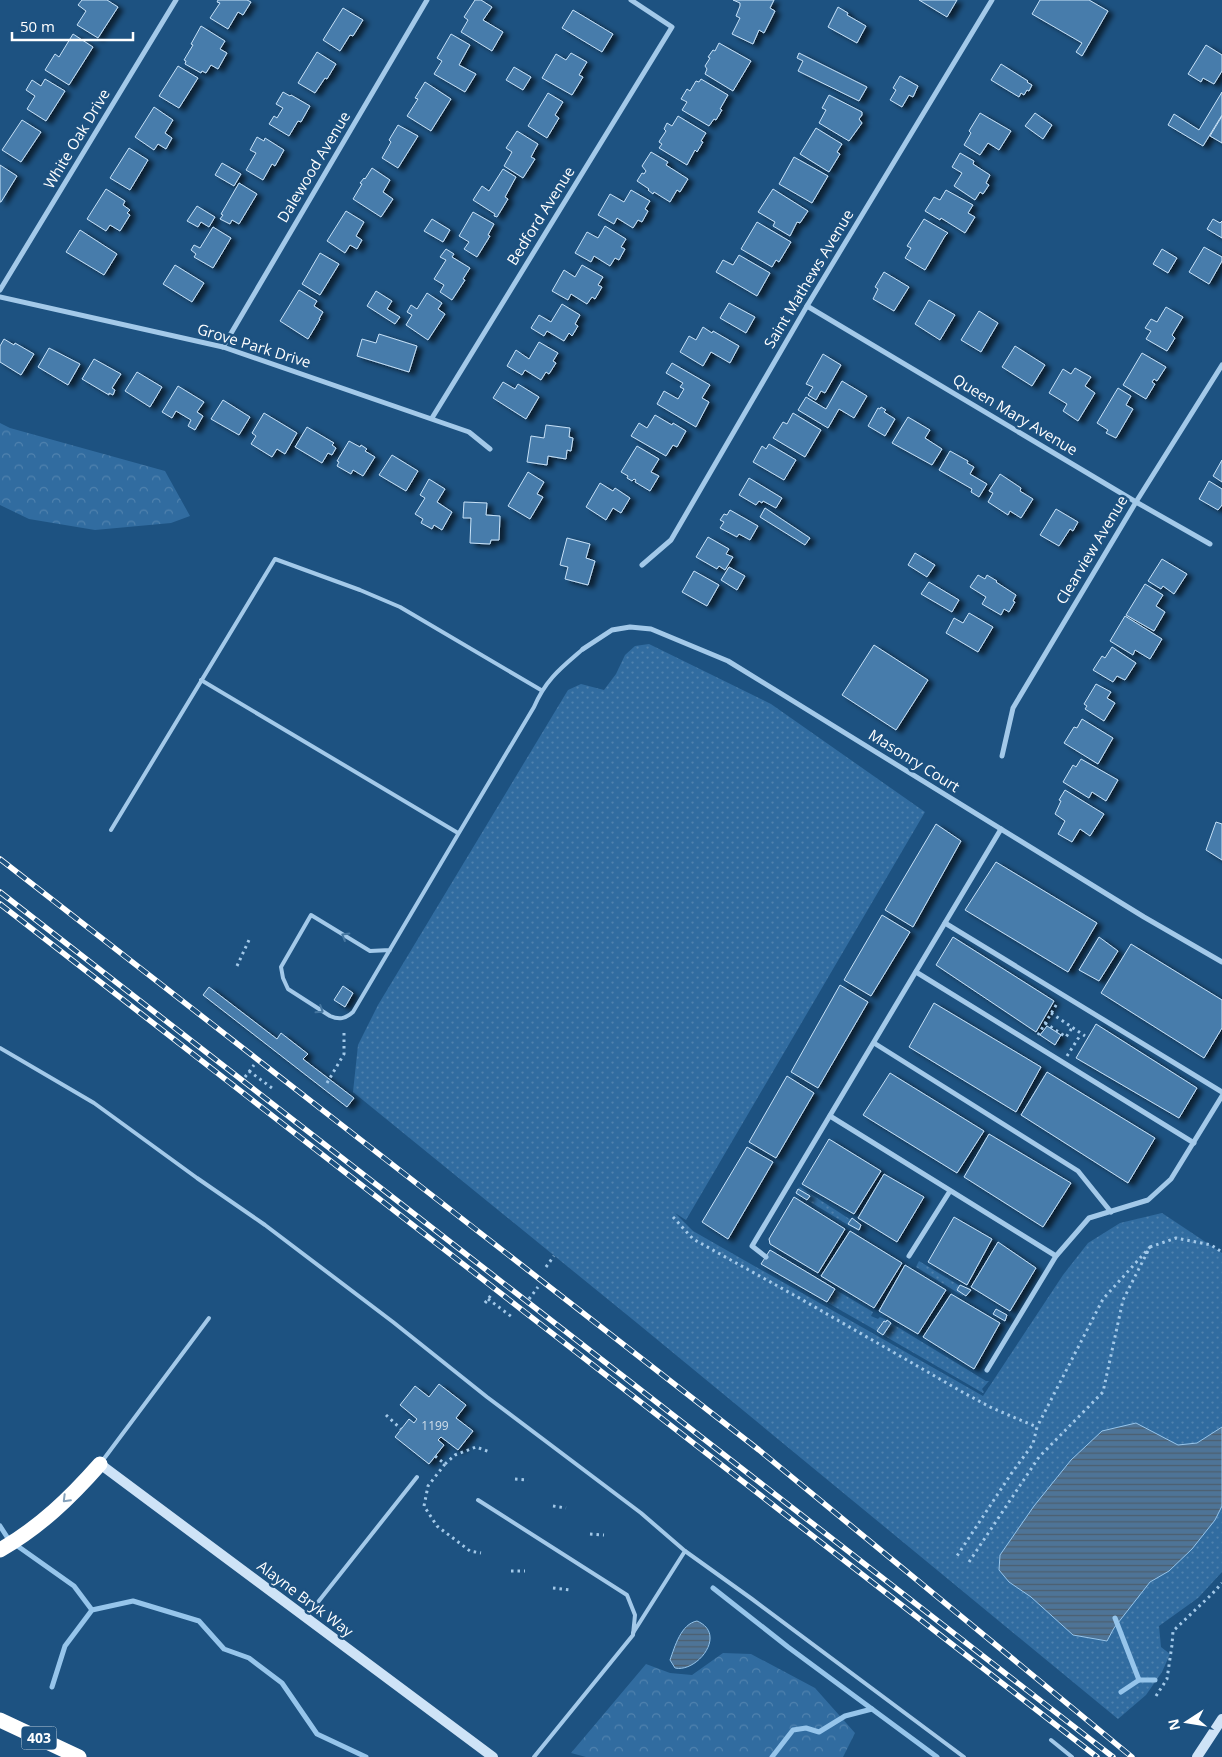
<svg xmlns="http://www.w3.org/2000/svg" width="1222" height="1757" font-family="'Open Sans',sans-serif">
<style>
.grass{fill:url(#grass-dots)}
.forest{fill:url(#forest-crowns)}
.water{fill:url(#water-rules);stroke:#96c5eb}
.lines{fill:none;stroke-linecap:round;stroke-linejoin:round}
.stream{stroke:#96c5eb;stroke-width:5}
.building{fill:#467cab;stroke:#c7e1f7;filter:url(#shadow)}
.path{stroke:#a3c9e9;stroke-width:3;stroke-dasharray:2.5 4;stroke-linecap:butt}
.lane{stroke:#a3c9e9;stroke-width:4}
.street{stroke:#a3c9e9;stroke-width:5}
.secondary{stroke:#cee3f7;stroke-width:10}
.highway{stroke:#fff;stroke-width:15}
.rail-casing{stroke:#fff;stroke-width:5.5}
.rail{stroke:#1d5281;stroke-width:4;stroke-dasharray:11;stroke-linecap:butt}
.oneway{stroke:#4576a0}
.oneway2{stroke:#83a0ba}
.labels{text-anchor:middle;stroke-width:5;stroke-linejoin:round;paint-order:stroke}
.number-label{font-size:12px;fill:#d1deea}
.shield{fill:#1d5281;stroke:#bbcbd9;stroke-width:1}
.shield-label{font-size:14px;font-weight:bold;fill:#fff}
.street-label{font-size:15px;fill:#fff;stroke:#1d5281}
</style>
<defs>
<pattern id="grass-dots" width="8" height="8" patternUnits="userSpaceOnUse" patternTransform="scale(1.25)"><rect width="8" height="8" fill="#316ca0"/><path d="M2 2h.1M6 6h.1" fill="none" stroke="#5082ae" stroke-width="1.8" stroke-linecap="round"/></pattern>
<pattern id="forest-crowns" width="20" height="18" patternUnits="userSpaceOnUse" patternTransform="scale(1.25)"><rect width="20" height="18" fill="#316ca0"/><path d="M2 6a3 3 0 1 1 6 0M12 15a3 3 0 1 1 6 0" fill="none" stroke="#5082ae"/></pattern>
<pattern id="water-rules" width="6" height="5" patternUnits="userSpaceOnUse" patternTransform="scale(1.25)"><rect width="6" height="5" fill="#4e7497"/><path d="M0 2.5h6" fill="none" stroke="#4d5e6e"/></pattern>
<filter id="shadow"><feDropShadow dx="5.5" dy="3" stdDeviation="2.5" flood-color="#0009"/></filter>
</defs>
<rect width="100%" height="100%" fill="#1d5281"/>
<g class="grass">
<polygon points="649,644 771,704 925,812 686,1220 675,1213 693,1231 983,1396 1063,1275 1088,1243 1120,1223 1162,1213 1222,1253 1222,1572 1198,1598 1159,1626 1161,1647 1170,1654 1162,1672 1146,1695 1118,1719 637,1323 353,1092 358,1045 378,1005 568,690 581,684 604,690 616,674 625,655 635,646"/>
<polygon points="800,1187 851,1220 848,1224 859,1230 858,1231 807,1200 809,1196 798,1189"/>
<polygon points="919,1261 960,1286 964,1294 963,1296 916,1267"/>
<polygon points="836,1290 873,1312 871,1316 878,1319 880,1317 887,1320 886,1322 883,1321 877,1331 828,1303"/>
<polygon points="891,1323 986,1381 989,1381 982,1389 984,1392 983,1393 883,1335"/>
</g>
<g class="forest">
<polygon points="0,423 10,428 165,471 190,516 171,523 95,530 29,519 0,505"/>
<polygon points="723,1653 751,1654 815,1688 855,1733 843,1757 586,1757 571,1753 646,1664 670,1673 692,1675"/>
</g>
<g class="water">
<polygon points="1136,1423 1178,1445 1197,1443 1222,1427 1222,1506 1215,1520 1192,1549 1169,1571 1150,1582 1114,1628 1107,1641 1073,1635 1031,1597 1009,1582 999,1570 1000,1555 1034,1506 1071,1460 1102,1431"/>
<path d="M697,1621C728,1634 697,1673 675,1668L670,1660C675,1646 681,1624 697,1621Z"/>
</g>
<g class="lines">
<g class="stream">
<polyline points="0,1526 9,1540 74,1586 92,1610"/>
<polyline points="713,1588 788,1647 937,1757"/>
<polyline points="1115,1618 1139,1680"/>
<polyline points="52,1687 65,1646 92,1610 133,1601 199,1621 224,1649 249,1658 282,1683 317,1734 366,1757"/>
<polyline points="1121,1692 1139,1680 1155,1680"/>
<polyline points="772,1757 793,1730 806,1728 819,1732 845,1716 872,1709"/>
</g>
</g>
<g class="building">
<polygon points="82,0 107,0 118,7 98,38 77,25 86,11 78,5"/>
<polygon points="218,0 247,0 251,2 243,15 238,12 228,29 210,18 220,3 217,2"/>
<polygon points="475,0 481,0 492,7 483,20 503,32 492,51 461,32 468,20 464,17"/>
<polygon points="733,0 774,0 770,8 775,11 764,33 759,30 753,44 732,34 740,18 736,16 740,6 740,3"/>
<polygon points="919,0 957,0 947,17"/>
<polygon points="1040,0 1089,0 1108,11 1082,56 1076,52 1082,43 1032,14"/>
<polygon points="838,7 848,13 847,15 866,26 857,43 828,27"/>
<polygon points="343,8 363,20 353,36 350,35 340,51 323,40"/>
<polygon points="573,10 613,34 602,52 562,28"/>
<polygon points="201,26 225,41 220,49 227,53 218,69 211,65 206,73 202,71 201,73 185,64 186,61 184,60 193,45 191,44"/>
<polygon points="73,34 93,47 69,85 45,70 55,54 59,57"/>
<polygon points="451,34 470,45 459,65 476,74 465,92 434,74 442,61 437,58"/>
<polygon points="719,43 751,61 733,91 705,74 707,69 705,66 710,58 708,57 713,50 715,51"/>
<polygon points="1206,45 1222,55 1222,71 1214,84 1203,78 1201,82 1188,74"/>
<polygon points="317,52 336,64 327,79 325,78 315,93 298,83"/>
<polygon points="571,53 587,62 579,75 583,77 572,95 542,78 556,54 566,60"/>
<polygon points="799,53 867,87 859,101 798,71 803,61 797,58"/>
<polygon points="1001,64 1028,81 1027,82 1032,85 1029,91 1027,90 1024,95 1021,93 1019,97 991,80"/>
<polygon points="178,66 198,78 179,108 159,96"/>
<polygon points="514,67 531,77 523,90 506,80"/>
<polygon points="900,76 918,86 913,97 909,95 902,107 890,100 896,90 893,88"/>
<polygon points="45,79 65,91 46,121 27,109 35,96 26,90 32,80 41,86"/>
<polygon points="701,79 728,95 720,109 722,110 716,120 714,119 709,126 682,110 687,102 681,99 687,89 690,91 696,81 699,82"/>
<polygon points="425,82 451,99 431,131 407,116 418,99 415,98"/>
<polygon points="283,92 290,96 291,95 310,106 301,122 298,121 289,136 269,124 274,116 277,118 283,108 276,104"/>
<polygon points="1222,92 1222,115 1203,146 1168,125 1174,114 1199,130"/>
<polygon points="548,93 563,102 555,115 559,118 547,138 528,126"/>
<polygon points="829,95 862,112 862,115 859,119 862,123 849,141 819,123 826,110 822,108"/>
<polygon points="154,107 173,120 165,133 172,138 166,149 158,144 154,150 135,137"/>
<polygon points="980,113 1011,131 999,150 988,143 980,155 964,145 971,133 969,131"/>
<polygon points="1035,113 1052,125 1043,139 1025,126"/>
<polygon points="678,116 706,133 701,141 703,142 697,152 695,150 687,165 659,148 662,144 659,142 660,140 666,131 664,129 667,123 672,126"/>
<polygon points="1222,116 1222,143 1210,136"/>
<polygon points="22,120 41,132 21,162 2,150"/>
<polygon points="398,125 418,136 398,168 382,158 391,142 389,140"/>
<polygon points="816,128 842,144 837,152 840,154 829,172 800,154"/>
<polygon points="517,131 538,144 531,157 535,159 523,178 504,166 512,152 506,148"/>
<polygon points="257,137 264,141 265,138 284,150 275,166 272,164 263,180 246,170 256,153 250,150"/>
<polygon points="129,148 148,160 130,190 110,178"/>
<polygon points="651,152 668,162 666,165 688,179 680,192 677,190 670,202 654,192 653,194 648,190 649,189 637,181 642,173 644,174 646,171 642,166"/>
<polygon points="960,153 974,161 973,164 990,175 986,183 989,185 983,194 980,192 975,200 954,186 962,173 952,167"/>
<polygon points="794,157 828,176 812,203 779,184"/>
<polygon points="222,163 241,174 234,186 215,175"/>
<polygon points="0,165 17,176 1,202 0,202"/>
<polygon points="372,168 390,180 383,192 393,199 381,217 353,199 362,184 360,183 364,178 365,179"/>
<polygon points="503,169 516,177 505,197 508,199 497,217 494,216 495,214 473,200 482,186 489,191"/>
<polygon points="239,183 257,194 239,224 232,220 230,224 220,219 223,215 221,214"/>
<polygon points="106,189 125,201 123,205 130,210 127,213 130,215 120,231 110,225 106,231 87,219"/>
<polygon points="773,189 808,211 800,223 797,222 790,236 773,226 775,222 758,212"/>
<polygon points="631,190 650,201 645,209 648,211 642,222 638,220 633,228 617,218 614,224 598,215 610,194 624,202"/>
<polygon points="946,190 973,205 968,213 975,217 965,233 941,218 940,220 925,211 934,197 940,200"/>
<polygon points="197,206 215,217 209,227 201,222 198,227 187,221"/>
<polygon points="346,211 364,222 356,236 362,240 357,249 350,245 345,253 327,241"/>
<polygon points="473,212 494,224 488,235 490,236 477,257 464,249 469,242 459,236"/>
<polygon points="432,219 450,230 443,242 424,231"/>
<polygon points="924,219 948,233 945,236 925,270 905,258 911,248 907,246"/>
<polygon points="1213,219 1220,223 1222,221 1222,238 1207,229"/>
<polygon points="757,222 791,242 779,262 776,260 772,267 741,249"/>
<polygon points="605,226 626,239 621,247 625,249 619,260 615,258 610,266 594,256 591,262 575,253 587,232 598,238"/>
<polygon points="213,227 231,238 213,268 194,257 196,254 191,250 194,245 200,248"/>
<polygon points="80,230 117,254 104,275 66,252"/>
<polygon points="1204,247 1222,257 1222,261 1209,284 1189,272"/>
<polygon points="446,249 454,254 452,257 470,268 463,279 465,280 452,300 440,292 444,285 434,279 446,260 440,257"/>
<polygon points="1162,249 1177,258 1168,273 1153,264"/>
<polygon points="320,253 339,264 320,295 302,284"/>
<polygon points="739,255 770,273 757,296 716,272 723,260 733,265"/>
<polygon points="175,265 204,283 192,302 163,284"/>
<polygon points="582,265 603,277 598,285 602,287 595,299 592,297 587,304 571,294 568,300 552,291 564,270 575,277"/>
<polygon points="884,272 909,287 894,311 873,299 878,289 875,287"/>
<polygon points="299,290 317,301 314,306 323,312 319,319 320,319 308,339 280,321"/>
<polygon points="376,291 392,301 387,309 400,317 395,324 367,306"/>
<polygon points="427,293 442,303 438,309 445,314 428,340 406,325 412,315 407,312 411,305 417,309"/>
<polygon points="929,300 955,315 940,340 915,324"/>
<polygon points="729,303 755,317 746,333 720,318"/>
<polygon points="562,304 580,315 575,324 578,326 572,336 569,333 564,341 547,331 544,336 531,328 539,315 551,322"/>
<polygon points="1166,307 1183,317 1172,335 1175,338 1167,351 1146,339 1151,331 1145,328 1151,319 1157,322"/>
<polygon points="979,311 998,323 981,352 961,340"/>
<polygon points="703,327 712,333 713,331 739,346 730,363 711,352 703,366 680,352 689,336 696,340"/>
<polygon points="379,334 417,346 409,372 357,356 362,339 376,343"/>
<polygon points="4,339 14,345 15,343 34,354 21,375 0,362 0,346"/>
<polygon points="539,342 558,353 553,361 556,363 549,374 546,372 541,380 525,370 522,375 507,366 516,350 529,359"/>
<polygon points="1015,346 1045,365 1032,386 1002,367"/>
<polygon points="49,348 80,364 68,385 38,367"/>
<polygon points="1142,353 1166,367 1157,381 1154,379 1152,382 1155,384 1146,399 1123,385"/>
<polygon points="823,354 841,365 825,393 821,391 816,400 808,395 813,387 806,384"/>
<polygon points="94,359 121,374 112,388 115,390 113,395 109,393 109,395 82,379"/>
<polygon points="672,363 710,385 702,398 709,402 696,427 657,404 664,391 678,399 684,389 680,387 683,383 666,373"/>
<polygon points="1075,368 1091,377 1085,386 1095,393 1078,421 1063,411 1067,404 1049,393 1063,369 1071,374"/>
<polygon points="137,372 162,387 150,407 125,391"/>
<polygon points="842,381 867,396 854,418 839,409 828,428 798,410 806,397 826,409"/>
<polygon points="503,382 515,389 518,384 539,397 526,419 493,398"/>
<polygon points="178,386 204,402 197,412 203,416 195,430 188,426 191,420 176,411 172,418 162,412"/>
<polygon points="1118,388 1131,396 1126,405 1133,409 1116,438 1106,433 1108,430 1097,423"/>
<polygon points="223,400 250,417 239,435 211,419"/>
<polygon points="881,407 886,410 884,412 895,419 885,436 868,426 878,408 880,409"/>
<polygon points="264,413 297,433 285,454 277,449 272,457 251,444 256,436 252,433"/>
<polygon points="793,413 821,430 805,457 773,438 783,422 787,424"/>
<polygon points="655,415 672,425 673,423 686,431 677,447 673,445 666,456 631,436 639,423 647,428"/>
<polygon points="908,417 930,430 925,438 942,449 932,465 892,443"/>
<polygon points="546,425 570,428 569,437 573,438 571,451 567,450 566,459 548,456 547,465 527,462 531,436 544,438"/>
<polygon points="307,427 334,443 332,445 336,448 332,455 328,453 322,463 295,447"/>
<polygon points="349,441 360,447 361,445 367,449 365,451 375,457 363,476 353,470 351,474 337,466 339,462 337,461"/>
<polygon points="769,444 796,460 784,480 753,462 762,446 766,449"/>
<polygon points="637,446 659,459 651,472 659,476 650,491 635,482 636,480 634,479 632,481 627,478 628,476 621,472"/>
<polygon points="950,451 968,461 967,463 974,467 970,474 987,484 979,497 971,492 972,489 939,470"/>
<polygon points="392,455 418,471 406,491 379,475"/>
<polygon points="1222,460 1222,482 1213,476"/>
<polygon points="528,472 544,482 537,494 543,497 530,519 508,506"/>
<polygon points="1000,474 1021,488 1020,491 1033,499 1021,518 1010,511 1008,515 988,502 993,493 989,491"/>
<polygon points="749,478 782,498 776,508 763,501 762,503 759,501 756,505 739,495"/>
<polygon points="429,479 445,489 437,502 452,512 442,530 434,525 432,529 421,523 423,519 415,514 425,498 420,495"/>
<polygon points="1209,481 1222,489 1222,505 1218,510 1199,499"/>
<polygon points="600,483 613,491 615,488 630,498 621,513 613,508 606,520 586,507"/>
<polygon points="464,502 487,503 486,515 500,516 499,540 491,540 490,544 470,543 471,518 463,518"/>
<polygon points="765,508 810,538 805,545 760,517"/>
<polygon points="1056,509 1078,522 1073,531 1070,529 1059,546 1040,535"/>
<polygon points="730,510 758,526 750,540 739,534 737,537 720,528 724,522 720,520 724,514 727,515"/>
<polygon points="708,537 729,549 726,554 733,557 725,570 719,566 717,569 696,557"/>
<polygon points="567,538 590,544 586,558 595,561 588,585 565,579 568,567 560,565"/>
<polygon points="915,553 935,565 927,577 908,565"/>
<polygon points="1162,559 1187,574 1174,594 1163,586 1161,589 1148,581"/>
<polygon points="729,567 745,576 737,590 721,580"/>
<polygon points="694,571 719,585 707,606 682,592"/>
<polygon points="978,575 985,579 987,575 997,581 996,582 1016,595 1013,601 1015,602 1009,612 1004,609 1001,615 982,604 986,597 970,587"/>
<polygon points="929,582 959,600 952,612 921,594"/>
<polygon points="1145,584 1163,595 1156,606 1165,612 1154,631 1126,615"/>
<polygon points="969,613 993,627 978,652 946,633 954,618 963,623"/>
<polygon points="1125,616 1162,639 1150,659 1135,650 1133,655 1110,641"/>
<polygon points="874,645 928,680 896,730 842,695"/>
<polygon points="1112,647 1136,663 1125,680 1117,676 1113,682 1093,670 1102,656 1105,658"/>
<polygon points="1096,684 1111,692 1107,698 1115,703 1104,721 1085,709 1087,706 1084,704"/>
<polygon points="1082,719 1113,738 1098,764 1064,743 1074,727 1077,728"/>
<polygon points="1081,759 1118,780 1106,801 1092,792 1089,798 1063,782 1073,765 1076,767"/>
<polygon points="1065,790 1104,814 1090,836 1080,829 1072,842 1058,834 1065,821 1055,814 1061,801 1059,800"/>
<polygon points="1216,822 1222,824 1222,860 1206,850"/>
<polygon points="936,824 961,841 913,927 885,910"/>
<polygon points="996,862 1097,923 1068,972 965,910"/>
<polygon points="882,915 910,932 871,996 844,980"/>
<polygon points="953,937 1054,1001 1036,1032 936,965"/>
<polygon points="1099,937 1118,951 1099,981 1079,970"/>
<polygon points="1131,944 1222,1000 1222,1028 1204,1058 1101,993"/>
<polygon points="840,985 868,1002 818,1088 791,1072"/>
<polygon points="343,986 353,993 345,1007 334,1000"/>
<polygon points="209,987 277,1039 281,1033 308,1054 303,1059 354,1098 347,1107 203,995"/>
<polygon points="934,1003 1041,1067 1016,1112 909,1047"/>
<polygon points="1096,1024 1197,1088 1179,1118 1076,1058"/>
<polygon points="1047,1026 1061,1035 1055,1045 1040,1035"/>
<polygon points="1047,1072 1155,1138 1128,1183 1021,1115"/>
<polygon points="890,1073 984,1131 957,1173 863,1115"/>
<polygon points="787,1076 814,1093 776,1158 749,1142"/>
<polygon points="989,1134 1071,1183 1043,1227 964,1177"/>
<polygon points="829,1139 881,1171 854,1214 802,1184"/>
<polygon points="747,1147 773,1162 728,1239 702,1222"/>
<polygon points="884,1174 924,1197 897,1242 858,1218"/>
<polygon points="798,1189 810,1196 807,1200 796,1193"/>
<polygon points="794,1197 845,1229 818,1273 770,1244 769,1239"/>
<polygon points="954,1217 992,1239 967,1285 928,1262"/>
<polygon points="852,1218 861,1225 859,1230 848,1224"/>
<polygon points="850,1231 902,1263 874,1308 821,1276"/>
<polygon points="998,1242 1036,1268 1010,1311 971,1287"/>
<polygon points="770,1250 835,1289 827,1302 761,1264"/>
<polygon points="905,1265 946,1290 918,1334 879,1311"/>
<polygon points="960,1285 971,1290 966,1296 957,1290"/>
<polygon points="951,1294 1000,1323 974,1369 923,1337"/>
<polygon points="996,1309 1007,1315 1005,1321 993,1314"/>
<polygon points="887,1320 891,1323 883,1335 877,1331 884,1321 886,1322"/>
<polygon points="439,1384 466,1405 456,1418 473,1431 458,1450 441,1437 438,1440 444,1445 429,1464 395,1437 409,1419 414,1423 417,1419 400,1405 415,1386 429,1397"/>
</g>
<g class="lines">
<g class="path">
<polyline points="237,966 249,940"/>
<polyline points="1051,1013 1085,1036"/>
<polyline points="1045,1023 1066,1037 1072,1028"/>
<polyline points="1038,1035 1058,1002"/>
<polyline points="1067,1056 1081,1034"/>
<polyline points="249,1071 272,1088"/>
<polyline points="245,1077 254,1065"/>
<polyline points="327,1083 344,1054 344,1031"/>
<polyline points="673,1217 693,1239 801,1299 964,1393 992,1408 1037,1427 1033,1444 1011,1474 955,1559"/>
<polyline points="1150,1247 1176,1238 1211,1245 1222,1252"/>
<polyline points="546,1267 554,1256"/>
<polyline points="488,1299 512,1317"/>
<polyline points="529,1299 538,1287"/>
<polyline points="485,1303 491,1295"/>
<polyline points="386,1415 401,1429"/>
<polyline points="435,1456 445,1464 428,1486 424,1506 437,1526 470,1551 481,1553"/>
<polyline points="445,1464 455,1455 476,1447 490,1452"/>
<polyline points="515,1479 528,1480"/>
<polyline points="553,1506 566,1508"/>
<polyline points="590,1534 604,1535"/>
<polyline points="969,1562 1039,1457 1103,1392 1123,1300 1150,1247 1103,1299 1037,1427"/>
<polyline points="511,1571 525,1571"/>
<polyline points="553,1588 570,1590"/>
<polyline points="1156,1696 1167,1679 1172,1645 1173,1631 1212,1594 1222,1583"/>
</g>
<g class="lane">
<polyline points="201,680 458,833"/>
<polyline points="111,830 275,559 360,590 400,607 541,690"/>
<path d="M390,950L370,951L311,915L281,967L283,978L288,989L330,1016C339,1020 345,1019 353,1012C413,911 473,808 534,707C546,679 561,668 583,649"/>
<polyline points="0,1048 94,1103 197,1178 265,1225 393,1322 487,1397 641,1513 685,1551"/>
<polyline points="103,1460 209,1318"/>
<polyline points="478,1500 627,1595 635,1615 633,1635 534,1757"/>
<polyline points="307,1616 417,1477"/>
<polyline points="633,1633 685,1551 752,1599 964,1757"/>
<polyline points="1051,1740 1072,1757"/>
</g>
<g class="street">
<polyline points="0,290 176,0"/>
<polyline points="0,297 223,347 469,432 490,449"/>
<polyline points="807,306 1136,502 1210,544"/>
<polyline points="223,347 427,0"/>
<polyline points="432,418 672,27 631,0"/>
<polyline points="642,565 671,540 807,306 992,0"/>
<polyline points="583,649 612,630 630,627 651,629 728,661 1144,917 1222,962"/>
<polyline points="1002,756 1013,708 1136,502 1222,365"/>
<polyline points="945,923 1222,1092"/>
<polyline points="916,972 1194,1143"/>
<polyline points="874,1043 1078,1171 1111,1212"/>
<polyline points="830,1116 1056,1256"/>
<polyline points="909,1256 950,1191"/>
<polyline points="766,1257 752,1246 1001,829"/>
<polyline points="987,1370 1056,1256 1089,1218 1148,1200 1171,1179 1222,1096"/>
</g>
<g class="secondary">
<polyline points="100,1464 493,1757"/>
<polyline points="1197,1757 1222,1719"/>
</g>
<g class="highway">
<path d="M0,1550C40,1527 70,1498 100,1464"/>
<polyline points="0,1720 79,1757"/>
</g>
<defs>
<g id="rail">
<polyline points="0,859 759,1450 1132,1757"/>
<polyline points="0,892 1113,1757"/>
<polyline points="0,904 1097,1757"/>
</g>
</defs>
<use href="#rail" class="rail-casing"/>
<use href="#rail" class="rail"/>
</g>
<defs><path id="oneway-chevron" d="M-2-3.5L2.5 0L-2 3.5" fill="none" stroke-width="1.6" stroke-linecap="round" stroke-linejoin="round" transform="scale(1.25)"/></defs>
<g class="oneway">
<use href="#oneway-chevron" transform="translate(345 936) rotate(-149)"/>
<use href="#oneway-chevron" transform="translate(320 1010) rotate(33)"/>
</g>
<use class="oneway2" href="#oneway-chevron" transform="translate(66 1499) rotate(135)"/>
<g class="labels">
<g class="number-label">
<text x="435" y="1430">1199</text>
</g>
<rect class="shield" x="21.5" y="1726.5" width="35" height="23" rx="4"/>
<g class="shield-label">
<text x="39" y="1743">403</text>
</g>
<g class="street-label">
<text transform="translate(77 139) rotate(-59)" y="5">White Oak Drive</text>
<text transform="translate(314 167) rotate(-59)" y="5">Dalewood Avenue</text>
<text transform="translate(541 216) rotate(-58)" y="5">Bedford Avenue</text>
<text transform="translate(809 279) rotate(-59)" y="5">Saint Mathews Avenue</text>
<text transform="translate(254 346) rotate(17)" y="5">Grove Park Drive</text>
<text transform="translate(1015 415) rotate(31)" y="5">Queen Mary Avenue</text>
<text transform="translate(1092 550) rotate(-59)" y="5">Clearview Avenue</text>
<text transform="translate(914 761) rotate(32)" y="5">Masonry Court</text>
<text transform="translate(305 1599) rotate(37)" y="5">Alayne Bryk Way</text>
</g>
</g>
<g transform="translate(1187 1722) rotate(258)" stroke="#1d5281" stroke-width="4" paint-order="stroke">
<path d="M0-4L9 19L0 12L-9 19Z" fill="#ffffff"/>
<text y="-8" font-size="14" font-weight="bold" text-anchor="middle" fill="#ffffff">N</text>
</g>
<path d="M12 32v8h121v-8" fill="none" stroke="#ffffff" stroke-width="2.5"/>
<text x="20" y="32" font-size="15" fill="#ffffff" stroke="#1d5281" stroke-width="4" paint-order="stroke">50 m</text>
</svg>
